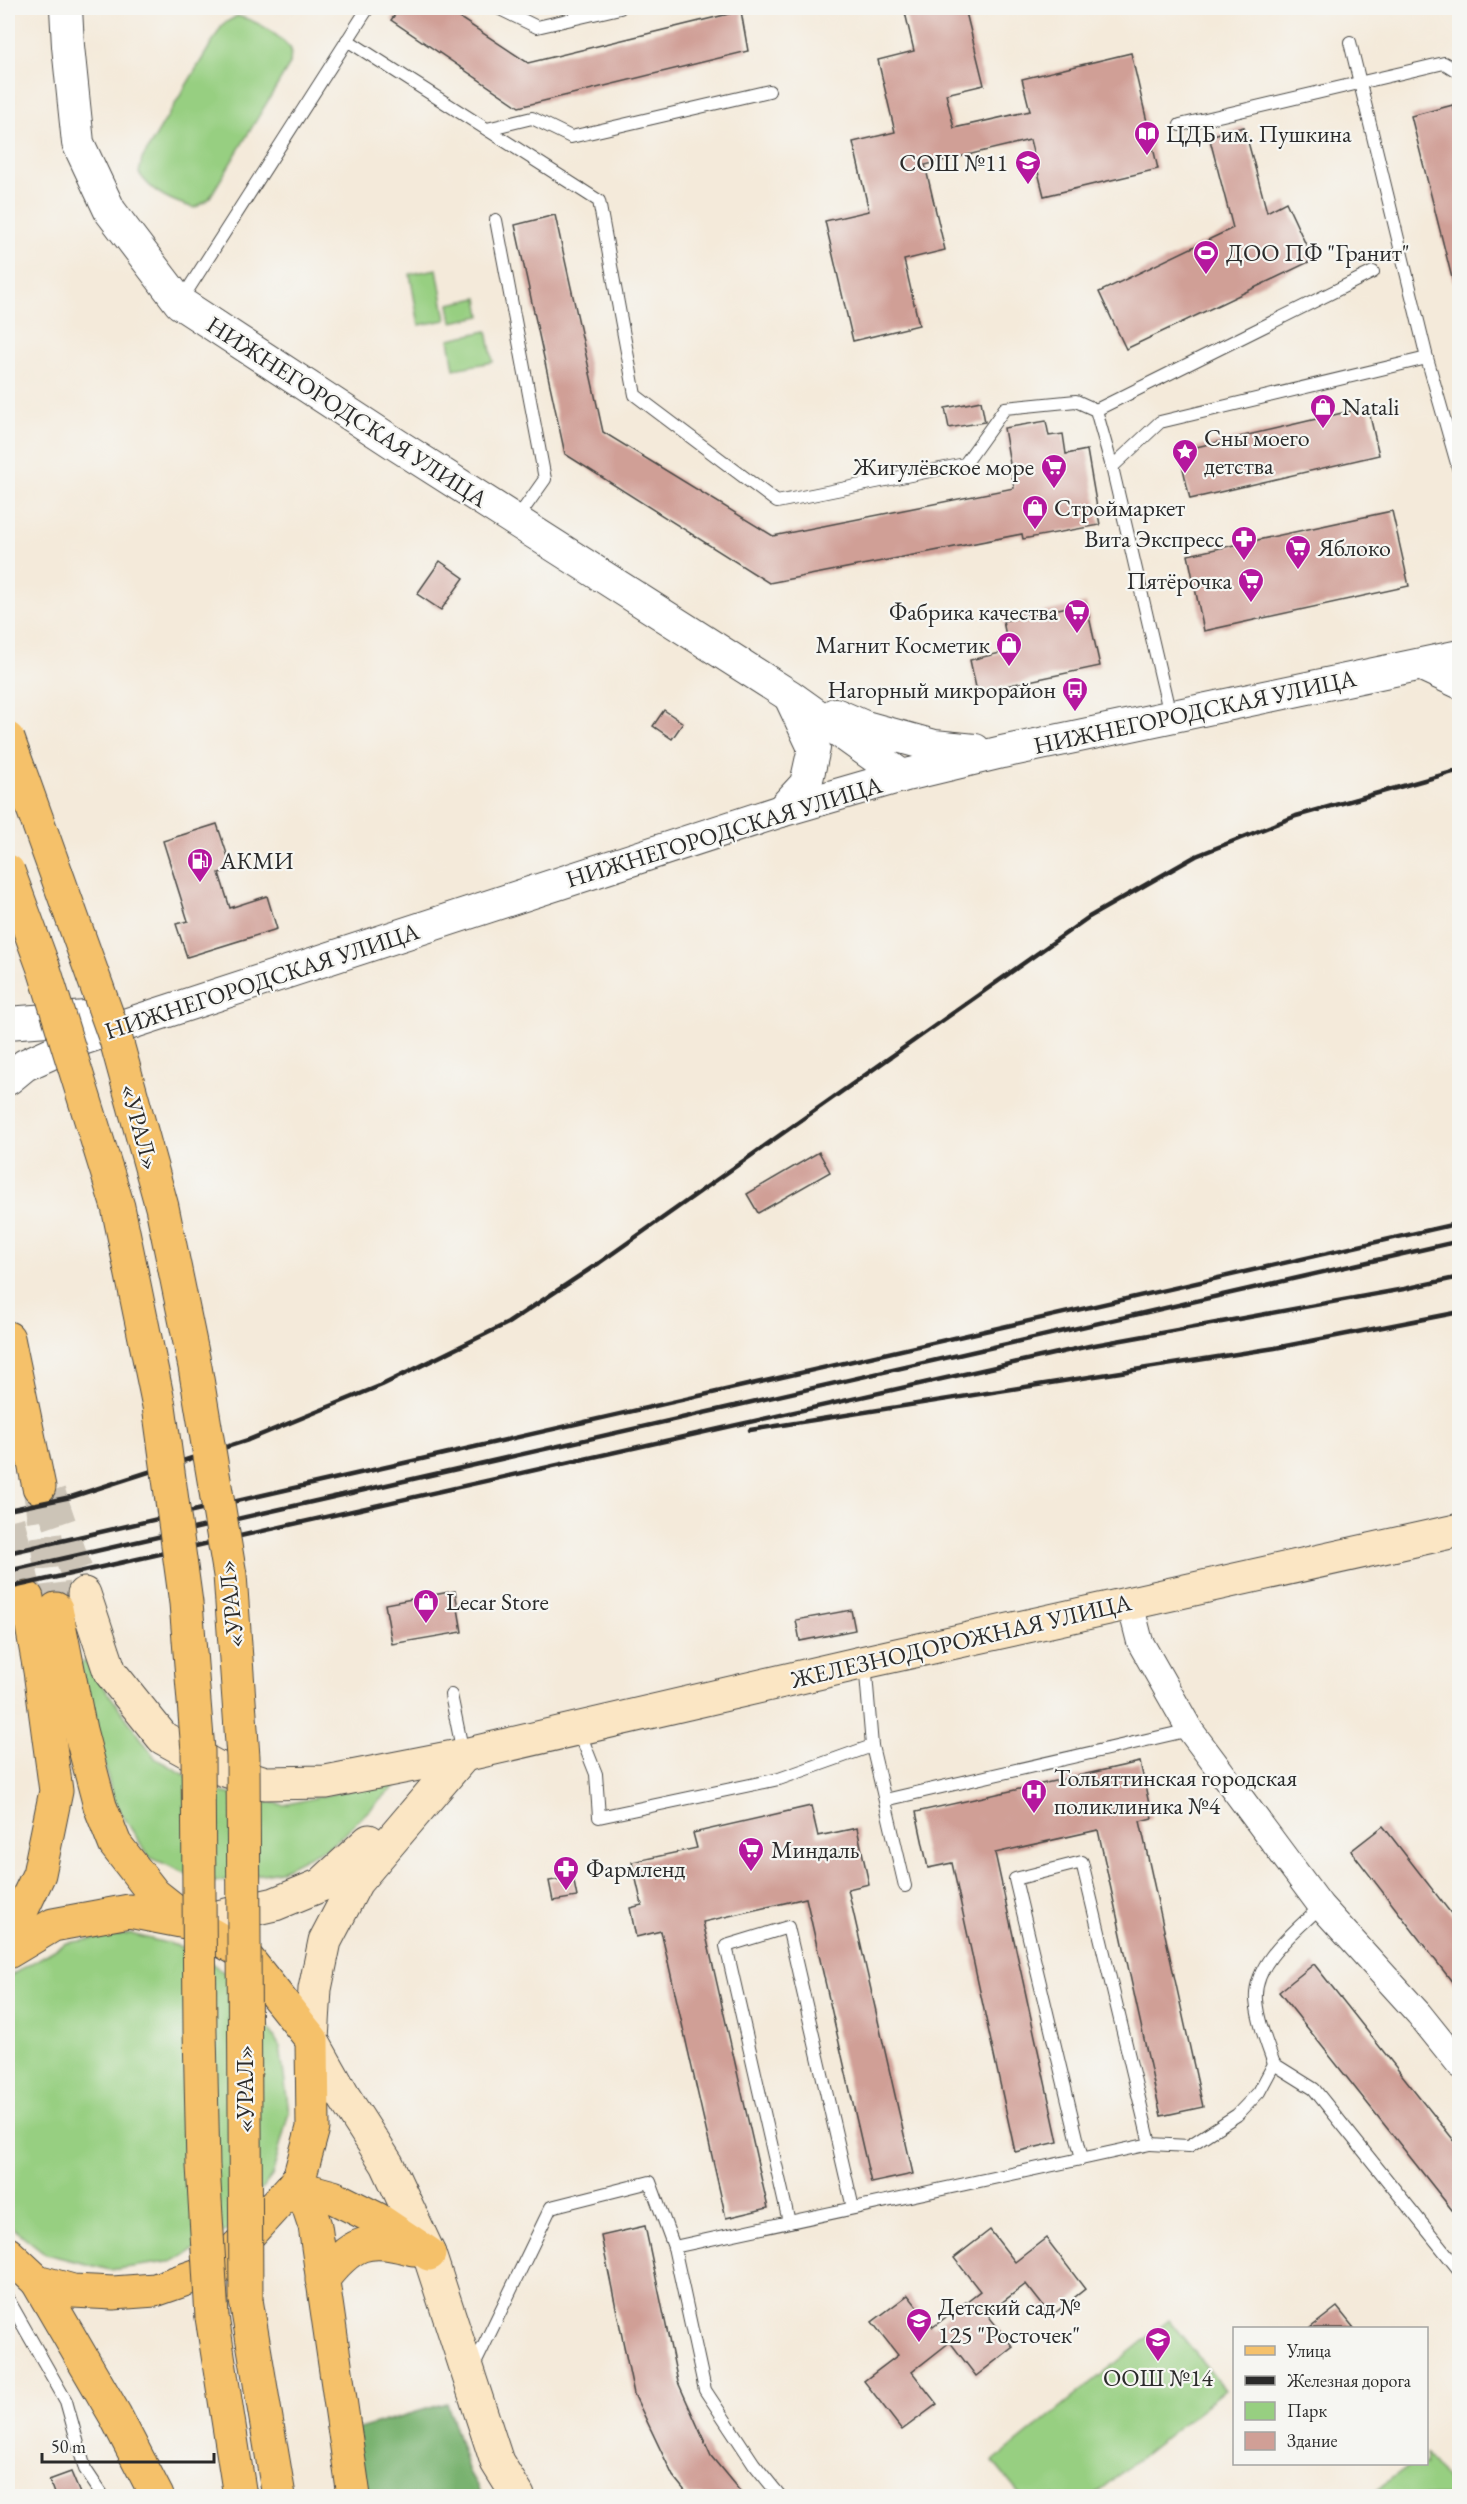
<svg xmlns="http://www.w3.org/2000/svg" width="1467" height="2504" font-family="'EB Garamond',serif">
<style>
.green{fill:#97cf81;stroke:#617d56;stroke-width:1.5}
.forest{fill:#79b26f;stroke:#526e4d;stroke-width:1.5}
.building{fill:#d09f96}
.lines{fill:none;stroke-linecap:round;stroke-linejoin:round}
.secondary-tunnel{stroke:#ccc4b7;stroke-width:33;stroke-dasharray:33 16;stroke-linecap:butt}
.primary-tunnel{stroke:#ccc4b7;stroke-width:33;stroke-dasharray:33 16;stroke-linecap:butt}
.service-casing{stroke:#494845;stroke-width:14}
.minor-casing{stroke:#494845;stroke-width:28}
.tertiary-casing{stroke:#494845;stroke-width:34}
.secondary-casing{stroke:#494845;stroke-width:35}
.primary-casing{stroke:#494845;stroke-width:35}
.trunk-casing{stroke:#494845;stroke-width:35}
.service{stroke:#fff;stroke-width:12}
.minor{stroke:#fff;stroke-width:26}
.tertiary{stroke:#fff;stroke-width:32}
.secondary{stroke:#fbe6c4;stroke-width:33}
.primary{stroke:#f5c16b;stroke-width:33}
.trunk{stroke:#f5c16b;stroke-width:33}
.rail{stroke:#2b2b2b;stroke-width:4.5}
.trunk-bridge-casing{stroke:#494845;stroke-width:35;stroke-linecap:butt}
.trunk-bridge{stroke:#f5c16b;stroke-width:33}
.labels{text-anchor:middle;stroke-width:4.5;stroke-linejoin:round;paint-order:stroke}
.poi-label{font-size:24px;fill:#2b2b2b;stroke:#f6f6f2;text-anchor:start}
.street-label{font-size:24px;fill:#2b2b2b;stroke:#f6f6f2}
</style>
<rect width="100%" height="100%" fill="#f6f6f2"/>
<filter id="ink" filterUnits="userSpaceOnUse"><feTurbulence type="fractalNoise" baseFrequency=".0167" numOctaves="2"/><feDisplacementMap in="SourceGraphic" scale="12" xChannelSelector="R" yChannelSelector="G"/><feConvolveMatrix kernelMatrix="1 2 1 2 8 2 1 2 1" color-interpolation-filters="sRGB"/></filter>
<filter id="wash" filterUnits="userSpaceOnUse"><feTurbulence type="fractalNoise" baseFrequency=".008" numOctaves="4" result="noise"/><feDisplacementMap in="SourceGraphic" scale="24" xChannelSelector="R" yChannelSelector="G"/><feGaussianBlur stdDeviation="1.35" result="paint"/><feColorMatrix in="noise" values="0 0 0 0 0 0 0 0 0 0 0 0 0 0 0 0 0 1.4 0 .05"/><feComposite in="paint" operator="in"/></filter>
<g filter="url(#wash)">
<rect width="100%" height="100%" fill="#f4eada"/>
<g class="green">
<path d="M237,16C258,21 276,33 291,49L290,64L209,199L195,208C173,202 152,193 139,173L142,159L223,24Z"/>
<polygon points="437,269 446,320 419,325 410,274"/>
<polygon points="478,298 481,316 452,322 449,304"/>
<polygon points="487,331 493,362 454,369 449,339"/>
<polygon points="85,1661 156,1759 215,1791 284,1805 392,1780 396,1785 332,1845 280,1871 208,1883 149,1857 114,1802 79,1665"/>
<polygon points="131,1934 194,1950 247,1990 280,2047 289,2112 272,2176 232,2228 175,2261 110,2270 46,2254 8,2224 8,1977 66,1943"/>
<polygon points="1169,2320 1225,2390 1092,2496 1021,2496 993,2462"/>
<polygon points="1427,2454 1459,2496 1368,2496 1411,2464 1426,2464"/>
</g>
<polygon class="forest" points="447,2403 469,2472 483,2496 368,2496 352,2431"/>
<g id="blocks">
<g class="building">
<polygon points="400,8 445,8 528,63 741,11 748,51 519,107 391,20"/>
<polygon points="904,8 965,8 984,85 946,94 954,128 1030,111 1022,79 1131,53 1158,169 1044,196 1030,140 925,165 945,250 904,260 919,325 853,341 825,221 869,211 853,142 895,132 878,60 914,51"/>
<polygon points="1453,105 1460,132 1460,282 1453,282 1411,116"/>
<polygon points="1244,127 1267,212 1286,202 1313,260 1126,349 1099,292 1233,228 1209,136"/>
<polygon points="555,215 603,432 773,536 1014,488 1004,428 1046,421 1049,436 1063,434 1066,454 1087,450 1100,525 1023,539 1022,534 769,583 565,454 515,225"/>
<polygon points="981,401 985,422 949,428 945,408"/>
<polygon points="1368,407 1379,455 1190,499 1179,451"/>
<polygon points="1392,511 1409,586 1204,631 1188,555"/>
<polygon points="440,561 464,578 441,610 417,594"/>
<polygon points="1086,603 1100,666 977,692 970,660 1009,651 1003,621"/>
<polygon points="664,710 683,723 672,739 653,726"/>
<polygon points="217,824 232,869 219,873 230,908 267,896 277,929 187,957 176,924 188,921 163,841"/>
<polygon points="819,1152 830,1172 758,1213 747,1194"/>
<polygon points="455,1591 462,1632 392,1644 385,1604"/>
<polygon points="851,1610 855,1630 800,1641 796,1620"/>
<polygon points="1140,1762 1152,1818 1140,1821 1203,2107 1161,2116 1098,1830 995,1853 1058,2142 1015,2152 952,1863 928,1868 916,1812"/>
<polygon points="811,1806 818,1836 857,1828 869,1884 848,1889 913,2174 871,2183 806,1898 703,1922 768,2208 726,2218 661,1931 636,1937 630,1908 642,1905 632,1862 697,1848 693,1833"/>
<polygon points="1383,1826 1460,1925 1460,1992 1351,1851"/>
<polygon points="573,1877 577,1897 553,1901 549,1881"/>
<polygon points="1314,1964 1460,2148 1460,2220 1279,1992"/>
<polygon points="645,2226 678,2382 711,2456 744,2496 689,2496 673,2476 634,2394 601,2236"/>
<polygon points="990,2230 1015,2262 1046,2238 1085,2289 1051,2316 1026,2284 987,2314 1013,2347 976,2376 950,2342 912,2372 937,2404 902,2430 864,2381 898,2355 872,2322 908,2295 933,2327 980,2291 954,2258"/>
<polygon points="1337,2307 1354,2328 1310,2328"/>
<polygon points="71,2472 81,2496 55,2496 49,2480"/>
</g>
</g>
</g>
<g filter="url(#ink)">
<use href="#blocks" fill-opacity="0" stroke="#494845" stroke-width="1.5"/>
<g class="lines">
<polyline class="secondary-tunnel" points="49,1493 84,1594"/>
<g class="primary-tunnel">
<polyline points="39,1487 56,1609"/>
<polyline points="8,1521 27,1598"/>
</g>
<defs>
<g id="service">
<polyline points="498,8 537,27 620,8"/>
<polyline points="347,40 599,201 635,395 777,502 965,464 1005,408 1076,401 1096,410 1112,467 1170,715"/>
<polyline points="1350,42 1427,358"/>
<polyline points="1180,125 1444,63 1460,73"/>
<polyline points="487,129 532,118 571,137 769,91"/>
<polyline points="496,220 545,479 516,520"/>
<polyline points="180,302 368,8"/>
<polyline points="1096,410 1373,272"/>
<polyline points="1112,467 1160,422 1427,358 1460,474"/>
<polyline points="451,1695 463,1753"/>
<polyline points="579,1731 596,1774 599,1817 779,1779 872,1746 865,1662"/>
<polyline points="872,1746 905,1886"/>
<polyline points="885,1800 1190,1730"/>
<polyline points="1274,2064 1314,2089 1460,2271"/>
<path d="M1150,2144L1189,2146L1237,2115L1259,2092L1274,2064C1267,2044 1258,2022 1256,2000C1253,1962 1297,1930 1321,1906"/>
<polyline points="789,2222 726,1946 788,1927 853,2208"/>
<polyline points="8,2299 66,2401 85,2469 103,2496"/>
<polyline points="472,2370 551,2207 650,2182 674,2247"/>
<polyline points="780,2496 754,2464 705,2390 674,2247 1150,2144 1082,1862 1015,1879 1082,2159"/>
</g>
<g id="minor">
<polyline points="1415,665 1460,686"/>
<polyline points="1130,1603 1140,1642 1190,1730 1321,1906 1419,2014 1460,2065"/>
</g>
<g id="tertiary">
<polyline points="66,8 68,46 78,143 110,211 180,303 397,445 790,696 902,776"/>
<polyline points="835,714 865,727 934,746 975,750"/>
<polyline points="781,811 806,784 814,748 791,699"/>
<polyline points="8,1023 86,1017"/>
<polyline points="8,1079 25,1065 85,1038 781,811 902,776 1002,752 1460,656"/>
</g>
<g id="secondary">
<polyline points="84,1594 110,1672 163,1738 216,1767 265,1783 326,1782 464,1755 865,1662 1460,1530"/>
<polyline points="464,1755 356,1882 325,1941 315,1989 312,2040 344,2097 387,2164 429,2254 497,2462 518,2496"/>
<polyline points="191,1923 275,1904 321,1885 369,1841"/>
</g>
<g id="primary">
<polyline points="8,1338 39,1487"/>
<polyline points="56,1609 80,1730 100,1806 115,1844 154,1894 187,1920"/>
<polyline points="8,1939 39,1874 56,1791 40,1671 27,1598"/>
<polyline points="8,1952 53,1925 129,1911 191,1923 242,1952 312,2040 313,2128 300,2175 293,2186 218,2268 155,2290 113,2293 73,2291 37,2281 8,2254"/>
<polyline points="293,2186 308,2205 315,2226 354,2496"/>
<polyline points="293,2186 333,2197 377,2219 429,2254"/>
<path d="M322,2280C351,2243 367,2235 413,2249"/>
<polyline points="37,2281 115,2415 157,2496"/>
</g>
<g id="trunk">
<polyline points="246,2300 279,2496"/>
<polyline points="212,2317 240,2496"/>
</g>
</defs>
<use href="#service" class="service-casing"/>
<use href="#minor" class="minor-casing"/>
<use href="#tertiary" class="tertiary-casing"/>
<use href="#secondary" class="secondary-casing"/>
<use href="#primary" class="primary-casing"/>
<use href="#trunk" class="trunk-casing"/>
<use href="#service" class="service"/>
<use href="#minor" class="minor"/>
<use href="#tertiary" class="tertiary"/>
<use href="#secondary" class="secondary"/>
<use href="#primary" class="primary"/>
<use href="#trunk" class="trunk"/>
<g class="rail">
<polyline points="750,1430 1275,1348 1460,1312"/>
<polyline points="8,1510 71,1497 248,1440 382,1385 508,1323 599,1263 1089,917 1196,856 1296,816 1460,770"/>
<polyline points="8,1553 1460,1223"/>
<polyline points="8,1571 1460,1241"/>
<polyline points="8,1588 1089,1346 1404,1289 1460,1277"/>
</g>
<defs>
<g id="trunk-bridge">
<polyline points="8,739 116,1040 162,1207 195,1367 230,1575 243,1757 246,2300"/>
<polyline points="8,871 44,969 118,1207 159,1406 186,1603 198,1751 200,2031 203,2166 212,2317"/>
</g>
</defs>
<use href="#trunk-bridge" class="trunk-bridge-casing"/>
<use href="#trunk-bridge" class="trunk-bridge"/>
</g>
</g>
<defs>
<symbol id="library-pin" viewBox="-11 -11 22 30"><path d="M0 17L-7.5 6A9.5 9.5 0 1 1 7.5 6Z" fill="#b5179e" stroke="#f6f6f2"/><path d="M-6-4Q-3-5.5-.7-3.5V5Q-3 3-6 4ZM6-4Q3-5.5 .7-3.5V5Q3 3 6 4Z" fill="#fff"/></symbol>
<symbol id="school-pin" viewBox="-11 -11 22 30"><path d="M0 17L-7.5 6A9.5 9.5 0 1 1 7.5 6Z" fill="#b5179e" stroke="#f6f6f2"/><path d="M0-5L7-2L0 1L-7-2ZM-4 1L0 2.5L4 1V4Q0 6-4 4Z" fill="#fff"/></symbol>
<symbol id="stadium-pin" viewBox="-11 -11 22 30"><path d="M0 17L-7.5 6A9.5 9.5 0 1 1 7.5 6Z" fill="#b5179e" stroke="#f6f6f2"/><path d="M0-5a6.5 5 0 1 0 0 10a6.5 5 0 1 0 0-10ZM-3.5-1.8h7v3.6h-7Z" fill="#fff"/></symbol>
<symbol id="shop-pin" viewBox="-11 -11 22 30"><path d="M0 17L-7.5 6A9.5 9.5 0 1 1 7.5 6Z" fill="#b5179e" stroke="#f6f6f2"/><path d="M-5-2.5h2.3a2.7 3.5 0 0 1 5.4 0H5L5.5 6h-11ZM-1.5-2.5h3a1.5 2.3 0 0 0-3 0Z" fill="#fff"/></symbol>
<symbol id="sight-pin" viewBox="-11 -11 22 30"><path d="M0 17L-7.5 6A9.5 9.5 0 1 1 7.5 6Z" fill="#b5179e" stroke="#f6f6f2"/><path d="M0-6L1.8-2.2L6-1.7L2.9 1.2L3.7 5.4L0 3.3L-3.7 5.4L-2.9 1.2L-6-1.7L-1.8-2.2Z" fill="#fff"/></symbol>
<symbol id="supermarket-pin" viewBox="-11 -11 22 30"><path d="M0 17L-7.5 6A9.5 9.5 0 1 1 7.5 6Z" fill="#b5179e" stroke="#f6f6f2"/><path d="M-6-5.5h2.5l.6 2H6L4.5 2H-2.5L-4.4-4H-6ZM-1.5 3.2a1.3 1.3 0 1 0 .1 0ZM3 3.2a1.3 1.3 0 1 0 .1 0Z" fill="#fff"/></symbol>
<symbol id="pharmacy-pin" viewBox="-11 -11 22 30"><path d="M0 17L-7.5 6A9.5 9.5 0 1 1 7.5 6Z" fill="#b5179e" stroke="#f6f6f2"/><path d="M-2-6h4v4h4v4h-4v4h-4v-4h-4v-4h4Z" fill="#fff"/></symbol>
<symbol id="bus-pin" viewBox="-11 -11 22 30"><path d="M0 17L-7.5 6A9.5 9.5 0 1 1 7.5 6Z" fill="#b5179e" stroke="#f6f6f2"/><path d="M-5-6H5V4H4V6H2V4H-2V6H-4V4H-5ZM-3.5-4V0h7V-4ZM-3.5 1.2v1.5H-2V1.2ZM2 1.2v1.5H3.5V1.2Z" fill="#fff"/></symbol>
<symbol id="fuel-pin" viewBox="-11 -11 22 30"><path d="M0 17L-7.5 6A9.5 9.5 0 1 1 7.5 6Z" fill="#b5179e" stroke="#f6f6f2"/><path d="M-5.5-6h7V0h2V4h1.3V-2.5L3-4.5l.8-.8L6-3V5H2.5V1h-1V6h-7ZM-4.2-4.7v3.2H.2V-4.7Z" fill="#fff"/></symbol>
<symbol id="hospital-pin" viewBox="-11 -11 22 30"><path d="M0 17L-7.5 6A9.5 9.5 0 1 1 7.5 6Z" fill="#b5179e" stroke="#f6f6f2"/><path d="M-5-5h3v3.5h4V-5h3V5h-3V1.5h-4V5h-3Z" fill="#fff"/></symbol>
</defs>
<g fill-rule="evenodd">
<use href="#library-pin" x="1132" y="119" width="30" height="40"/>
<use href="#school-pin" x="1013" y="148" width="30" height="40"/>
<use href="#stadium-pin" x="1191" y="238" width="30" height="40"/>
<use href="#shop-pin" x="1308" y="392" width="30" height="40"/>
<use href="#sight-pin" x="1170" y="437" width="30" height="40"/>
<use href="#supermarket-pin" x="1039" y="452" width="30" height="40"/>
<use href="#shop-pin" x="1020" y="493" width="30" height="40"/>
<use href="#pharmacy-pin" x="1229" y="524" width="30" height="40"/>
<use href="#supermarket-pin" x="1283" y="533" width="30" height="40"/>
<use href="#supermarket-pin" x="1236" y="566" width="30" height="40"/>
<use href="#supermarket-pin" x="1062" y="597" width="30" height="40"/>
<use href="#shop-pin" x="994" y="630" width="30" height="40"/>
<use href="#bus-pin" x="1060" y="675" width="30" height="40"/>
<use href="#fuel-pin" x="185" y="846" width="30" height="40"/>
<use href="#shop-pin" x="411" y="1587" width="30" height="40"/>
<use href="#hospital-pin" x="1019" y="1777" width="30" height="40"/>
<use href="#supermarket-pin" x="736" y="1835" width="30" height="40"/>
<use href="#pharmacy-pin" x="551" y="1854" width="30" height="40"/>
<use href="#school-pin" x="904" y="2306" width="30" height="40"/>
<use href="#school-pin" x="1143" y="2325" width="30" height="40"/>
</g>
<g class="labels">
<g class="poi-label">
<text x="1166" y="142">ЦДБ им. Пушкина</text>
<text x="1008" y="171" text-anchor="end">СОШ №11</text>
<text x="1226" y="261">ДОО ПФ "Гранит"</text>
<text x="1342" y="415">Natali</text>
<text x="1204" y="446">Сны моего<tspan x="1204" dy="28">детства</tspan></text>
<text x="1034" y="475" text-anchor="end">Жигулёвское море</text>
<text x="1054" y="516">Строймаркет</text>
<text x="1224" y="547" text-anchor="end">Вита Экспресс</text>
<text x="1318" y="556">Яблоко</text>
<text x="1232" y="589" text-anchor="end">Пятёрочка</text>
<text x="1058" y="620" text-anchor="end">Фабрика качества</text>
<text x="990" y="653" text-anchor="end">Магнит Косметик</text>
<text x="1056" y="698" text-anchor="end">Нагорный микрорайон</text>
<text x="220" y="869">АКМИ</text>
<text x="446" y="1610">Lecar Store</text>
<text x="1054" y="1786">Тольяттинская городская<tspan x="1054" dy="28">поликлиника №4</tspan></text>
<text x="771" y="1858">Миндаль</text>
<text x="586" y="1877">Фармленд</text>
<text x="938" y="2315">Детский сад №<tspan x="938" dy="28">125 "Росточек"</tspan></text>
<text x="1158" y="2386" text-anchor="middle">ООШ №14</text>
</g>
<g class="street-label">
<text transform="translate(347 412) rotate(33)" y="8">НИЖНЕГОРОДСКАЯ УЛИЦА</text>
<text transform="translate(1195 712) rotate(-12)" y="8">НИЖНЕГОРОДСКАЯ УЛИЦА</text>
<text transform="translate(724 832) rotate(-17)" y="8">НИЖНЕГОРОДСКАЯ УЛИЦА</text>
<text transform="translate(262 981) rotate(-18)" y="8">НИЖНЕГОРОДСКАЯ УЛИЦА</text>
<text transform="translate(140 1127) rotate(75)" y="8">«УРАЛ»</text>
<text transform="translate(231 1604) rotate(-96)" y="8">«УРАЛ»</text>
<text transform="translate(961 1641) rotate(-13)" y="8">ЖЕЛЕЗНОДОРОЖНАЯ УЛИЦА</text>
<text transform="translate(245 2089) rotate(-90)" y="8">«УРАЛ»</text>
</g>
</g>
<rect width="1467" height="2504" fill="none" stroke="#f6f6f2" stroke-width="30"/>
<rect x="1233" y="2327" width="195" height="138" fill="#f6f6f2" stroke="#a5a5a2" stroke-width="1.5"/>
<rect x="1245" y="2346" width="30" height="9" fill="#f5c16b" stroke="#a5a5a2" stroke-width="1.5"/>
<text x="1287" y="2357" font-size="18" fill="#2b2b2b">Улица</text>
<rect x="1245" y="2376" width="30" height="9" fill="#2b2b2b" stroke="#a5a5a2" stroke-width="1.5"/>
<text x="1287" y="2387" font-size="18" fill="#2b2b2b">Железная дорога</text>
<rect x="1245" y="2402" width="30" height="18" fill="#97cf81" stroke="#a5a5a2" stroke-width="1.5"/>
<text x="1287" y="2417" font-size="18" fill="#2b2b2b">Парк</text>
<rect x="1245" y="2432" width="30" height="18" fill="#d09f96" stroke="#a5a5a2" stroke-width="1.5"/>
<text x="1287" y="2447" font-size="18" fill="#2b2b2b">Здание</text>
<path d="M42 2453v9h172v-9" fill="none" stroke="#2b2b2b" stroke-width="3"/>
<text x="51" y="2453" font-size="18" fill="#2b2b2b" stroke="#f6f6f2" stroke-width="4.5" paint-order="stroke">50 m</text>
</svg>
